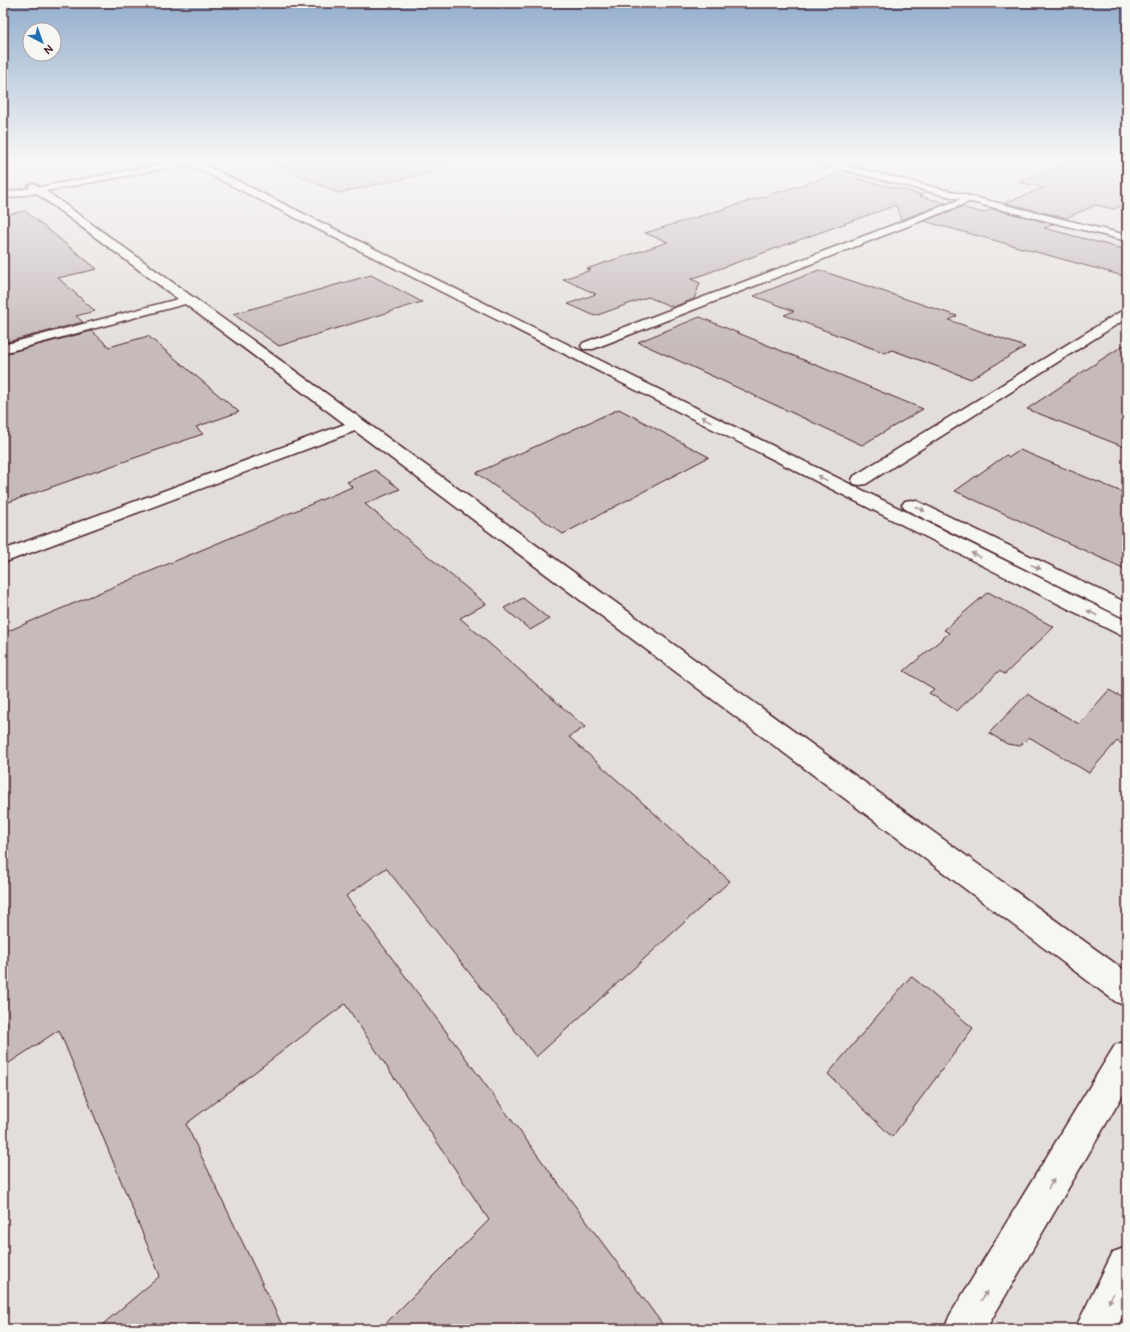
<svg xmlns="http://www.w3.org/2000/svg" width="1130" height="1332" font-family="'Balsamiq Sans',sans-serif">
<style>
.built{fill:#e3dedc}
.building{fill:#c6babb;stroke:#4a1f2b}
.lines{fill:none;stroke-linecap:round;stroke-linejoin:round}
.minor-casing{stroke:#4a1f2b;stroke-width:3}
.tertiary-casing{stroke:#4a1f2b;stroke-width:3}
.minor{fill:#f6f6f2;fill-rule:evenodd}
.tertiary{fill:#f6f6f2;fill-rule:evenodd}
.oneway{fill:#a99598}
</style>
<rect width="100%" height="100%" fill="#efedea"/>
<filter id="ink" filterUnits="userSpaceOnUse"><feTurbulence type="fractalNoise" baseFrequency=".025" numOctaves="2"/><feDisplacementMap in="SourceGraphic" scale="8" xChannelSelector="R" yChannelSelector="G"/><feConvolveMatrix kernelMatrix="1 2 1 2 8 2 1 2 1" color-interpolation-filters="sRGB"/></filter>
<g filter="url(#ink)">
<rect class="built" x="3" y="161" width="1124" height="1168"/>
<g class="building">
<polygon points="268,161 445,161 446,169 338,193"/>
<polygon points="1072,161 1127,161 1127,203 1114,209 1096,205 1066,218 1005,203 1044,188 1019,182"/>
<polygon points="838,174 923,195 919,196 946,203 901,220 896,205 691,279 700,283 694,299 673,307 648,297 595,316 568,304 596,294 563,279 591,270 586,269 668,242 645,233"/>
<polygon points="961,207 983,213 992,209 1054,224 1044,228 1127,250 1127,277 924,221"/>
<polygon points="25,211 97,269 58,278 95,311 76,316 83,322 3,343 3,215"/>
<polygon points="819,270 957,316 949,320 1025,347 971,379 892,350 885,353 784,315 794,311 754,296"/>
<polygon points="371,275 422,302 279,346 233,314"/>
<polygon points="700,317 743,335 923,409 862,445 638,342"/>
<polygon points="92,331 109,347 148,336 239,412 196,427 203,434 3,504 3,354"/>
<polygon points="1127,343 1127,448 1027,409 1093,365"/>
<polygon points="619,409 709,457 563,534 476,473"/>
<polygon points="1020,450 1127,494 1127,570 955,491 1006,455 1010,457"/>
<polygon points="375,470 400,489 365,504 486,604 460,618 585,727 569,737 730,881 536,1057 386,868 346,896 666,1329 380,1329 489,1220 345,1004 186,1124 284,1329 97,1329 160,1276 59,1030 3,1067 3,633 352,487 347,482"/>
<polygon points="988,592 1054,627 1005,674 999,671 957,711 929,693 934,689 904,671 949,633 944,630"/>
<polygon points="523,598 549,619 530,630 504,608"/>
<polygon points="1109,690 1127,700 1127,747 1117,741 1089,773 1029,737 1020,746 1007,744 989,733 1027,694 1079,724"/>
<polygon points="911,976 973,1028 892,1137 828,1074"/>
</g>
<g class="lines">
<defs>
<g id="minor">
<polygon points="969,196 974,199 972,201 593,349 583,349 581,346 583,343"/>
<polygon points="1127,309 1127,318 866,484 860,485 854,484 852,480 854,476 1123,310"/>
</g>
<g id="tertiary">
<polygon points="177,161 197,161 1127,621 1127,637 1120,635 189,164 46,191 1127,972 1127,1006 1116,1002 355,431 3,563 3,550 345,424 185,304 3,353 3,345 178,299 36,193 3,199 3,193 30,188 28,186 33,183 40,187"/>
<polygon points="814,161 829,161 1127,235 1127,241 815,163"/>
<polygon points="911,500 917,501 1127,603 1127,618 1120,616 905,509 902,505 905,501"/>
<polygon points="1127,1041 1127,1088 986,1329 944,1329 950,1315 1115,1045"/>
<polygon points="1127,1247 1127,1307 1116,1329 1075,1329 1113,1252"/>
</g>
</defs>
<use href="#minor" class="minor-casing"/>
<use href="#tertiary" class="tertiary-casing"/>
<use href="#minor" class="minor"/>
<use href="#tertiary" class="tertiary"/>
</g>
<defs><path id="oneway-solid" d="M-6-.8H1V-3.2L6.5 0L1 3.2V.8H-6Z"/></defs>
<g class="oneway">
<use href="#oneway-solid" transform="translate(706 419) rotate(-153)"/>
<use href="#oneway-solid" transform="translate(822 478) rotate(-153)"/>
<use href="#oneway-solid" transform="translate(920 509) rotate(26)"/>
<use href="#oneway-solid" transform="translate(976 555) rotate(-153)"/>
<use href="#oneway-solid" transform="translate(1036 567) rotate(26)"/>
<use href="#oneway-solid" transform="translate(1092 613) rotate(-153)"/>
<use href="#oneway-solid" transform="translate(1051 1184) rotate(-59)"/>
<use href="#oneway-solid" transform="translate(984 1296) rotate(-59)"/>
<use href="#oneway-solid" transform="translate(1111 1298) rotate(117)"/>
</g>
</g>
<linearGradient id="sky" x2="0" y2="1"><stop stop-color="#93aecd"/><stop offset="0.46" stop-color="#f8f7f6"/><stop offset="1" stop-color="#f8f7f6" stop-opacity="0"/></linearGradient>
<rect width="1130" height="348" fill="url(#sky)"/>
<rect width="1130" height="1332" fill="none" stroke="#f6f6f2" stroke-width="16"/>
<rect x="8" y="8" width="1114" height="1316" fill="none" stroke="#4a1f2b" stroke-width="1.5" filter="url(#ink)"/>
<g transform="translate(42 42) rotate(139)"><circle r="19" fill="#f6f6f2" stroke="#b1a0a2"/>
<path d="M0-3L7 15L0 10L-7 15Z" fill="#1f6fb2"/>
<text y="-6" font-size="11" font-weight="bold" text-anchor="middle" fill="#4a1f2b">N</text>
</g>
</svg>
